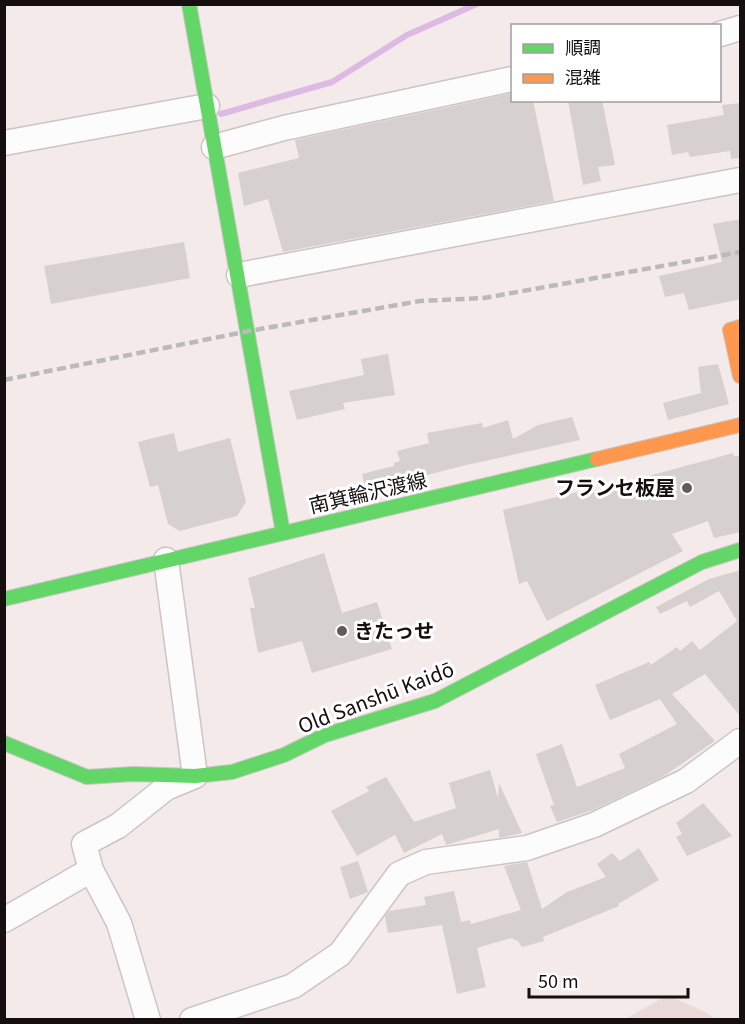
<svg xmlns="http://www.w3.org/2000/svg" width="745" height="1024" font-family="Georgia,'Noto Sans JP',serif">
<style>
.built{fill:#ebdad9}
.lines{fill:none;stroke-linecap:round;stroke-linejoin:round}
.stream{stroke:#ddbae4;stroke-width:6}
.building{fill:#d6d0ce}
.street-casing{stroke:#ccc5c4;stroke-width:27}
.fast-casing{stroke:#ccc5c4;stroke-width:16}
.slow-casing{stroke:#ccc5c4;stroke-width:16}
.street{stroke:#fdfcfc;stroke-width:24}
.fast{stroke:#63d668;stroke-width:14}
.slow{stroke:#ff974d;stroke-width:14}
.rail{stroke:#bbb9b9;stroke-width:4.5;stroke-dasharray:9 4.5;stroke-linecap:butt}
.poi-dot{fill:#635c5b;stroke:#fff;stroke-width:2}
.labels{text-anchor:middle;stroke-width:6;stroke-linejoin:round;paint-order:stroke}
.poi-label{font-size:20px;font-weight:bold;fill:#150f0f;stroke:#fff;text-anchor:end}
.street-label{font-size:20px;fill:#150f0f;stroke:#fff}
</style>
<rect width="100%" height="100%" fill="#f3eae9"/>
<polygon class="built" points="668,995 707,1013 715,1019 625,1019"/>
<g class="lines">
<polyline class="stream" points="221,114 332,82 407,35 477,4"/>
</g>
<g class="building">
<polygon points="513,93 513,100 533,100 554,201 283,252 268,199 244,206 238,173 299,158 295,140"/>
<polygon points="568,100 602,100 615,165 598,167 601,181 583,185"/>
<polygon points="741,103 741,158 731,159 730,151 690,157 688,152 672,155 667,125 724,115 722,105"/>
<polygon points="741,219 741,299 689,310 684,293 665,297 659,276 722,262 713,224"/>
<polygon points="184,242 190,278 51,304 44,266"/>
<polygon points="388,354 395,395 343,403 345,409 297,420 289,391 364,375 361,359"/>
<polygon points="718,364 729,404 668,420 663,403 701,393 698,367"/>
<polygon points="572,417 580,440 462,466 366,491 362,474 394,466 394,463 400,461 397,451 429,443 427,433 482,423 483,428 508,420 513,439 538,425"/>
<polygon points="174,433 178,452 230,438 246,502 237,516 180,531 168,524 158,485 150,487 138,442"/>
<polygon points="733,453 734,456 741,456 741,532 714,538 708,521 672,534 683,551 547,621 527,581 519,584 503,510 582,491 583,494"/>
<polygon points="324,553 342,613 377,602 392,649 312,673 302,641 258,653 250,608 255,608 248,578"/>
<polygon points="741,570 741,717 705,674 672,694 715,741 664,776 593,810 557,822 550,806 554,805 536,754 562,744 577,787 625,768 619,754 677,724 660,699 610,720 595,685 649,662 651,665 677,647 680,651 692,641 700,650 737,621 719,591 690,607 687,601 660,614 656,607 709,579"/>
<polygon points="490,770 498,798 499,783 522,833 499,838 499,829 446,845 442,834 404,853 395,835 357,856 331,811 369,791 366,787 386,777 414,822 456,808 449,783"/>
<polygon points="703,803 732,836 687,856 676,837 682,834 676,823"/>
<polygon points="639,848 659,880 618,904 619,906 543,937 544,941 522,947 518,941 511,938 477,948 486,987 457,994 442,925 388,933 385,916 389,911 426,905 424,897 454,891 461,922 470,920 471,924 521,910 504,866 527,862 542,909 567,892 606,877 597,864 612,853 620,861"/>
<polygon points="358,861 368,892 350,899 340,867"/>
</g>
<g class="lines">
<defs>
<g id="street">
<polyline points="720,34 740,28"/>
<polyline points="4,143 207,106"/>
<polyline points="214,147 284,128 512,79"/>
<polyline points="239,275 740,180"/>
<polyline points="91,870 84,844 118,826 166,788 195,776 166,560"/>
<polyline points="4,920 91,870 119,923 148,1020"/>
<polyline points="192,1020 293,986 340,954 399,874 426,862 527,848 594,825 686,781 740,741"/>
</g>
<g id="fast">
<polyline points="189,4 283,533"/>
<polyline points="4,599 597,459"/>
<polyline points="4,743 87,777 133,774 195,776 232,772 284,755 325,735 435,701 702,562 740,550"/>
</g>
<g id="slow">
<polyline points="740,327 730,330 740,376"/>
<polyline points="597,459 740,425"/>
</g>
</defs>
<use href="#street" class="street-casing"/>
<use href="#fast" class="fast-casing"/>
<use href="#slow" class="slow-casing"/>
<use href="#street" class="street"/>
<use href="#fast" class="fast"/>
<use href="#slow" class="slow"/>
<polyline class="rail" points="4,380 249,331 420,301 484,298 740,252"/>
</g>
<g class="poi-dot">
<circle cx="687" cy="488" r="6"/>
<circle cx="342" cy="631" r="6"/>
</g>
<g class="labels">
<g class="poi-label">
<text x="675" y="495">フランセ板屋</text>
<text x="354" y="638" text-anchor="start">きたっせ</text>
</g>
<g class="street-label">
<text transform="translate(368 493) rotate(-13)" y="7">南箕輪沢渡線</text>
<text transform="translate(376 698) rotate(-21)" y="7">Old Sanshū Kaidō</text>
</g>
</g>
<rect width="745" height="1024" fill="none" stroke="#150f0f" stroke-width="12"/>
<rect x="511" y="24" width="210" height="78" fill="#ffffff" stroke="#a19f9f" stroke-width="1.5"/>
<rect x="523" y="44" width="30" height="9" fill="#63d668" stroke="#a19f9f" stroke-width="1.5"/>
<text x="565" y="54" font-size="18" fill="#150f0f">順調</text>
<rect x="523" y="74" width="30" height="9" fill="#ff974d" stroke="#a19f9f" stroke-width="1.5"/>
<text x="565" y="84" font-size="18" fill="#150f0f">混雑</text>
<path d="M529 988v9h159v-9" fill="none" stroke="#150f0f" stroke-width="3"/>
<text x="538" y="988" font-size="18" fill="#150f0f" stroke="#ffffff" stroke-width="4.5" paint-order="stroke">50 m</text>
</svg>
